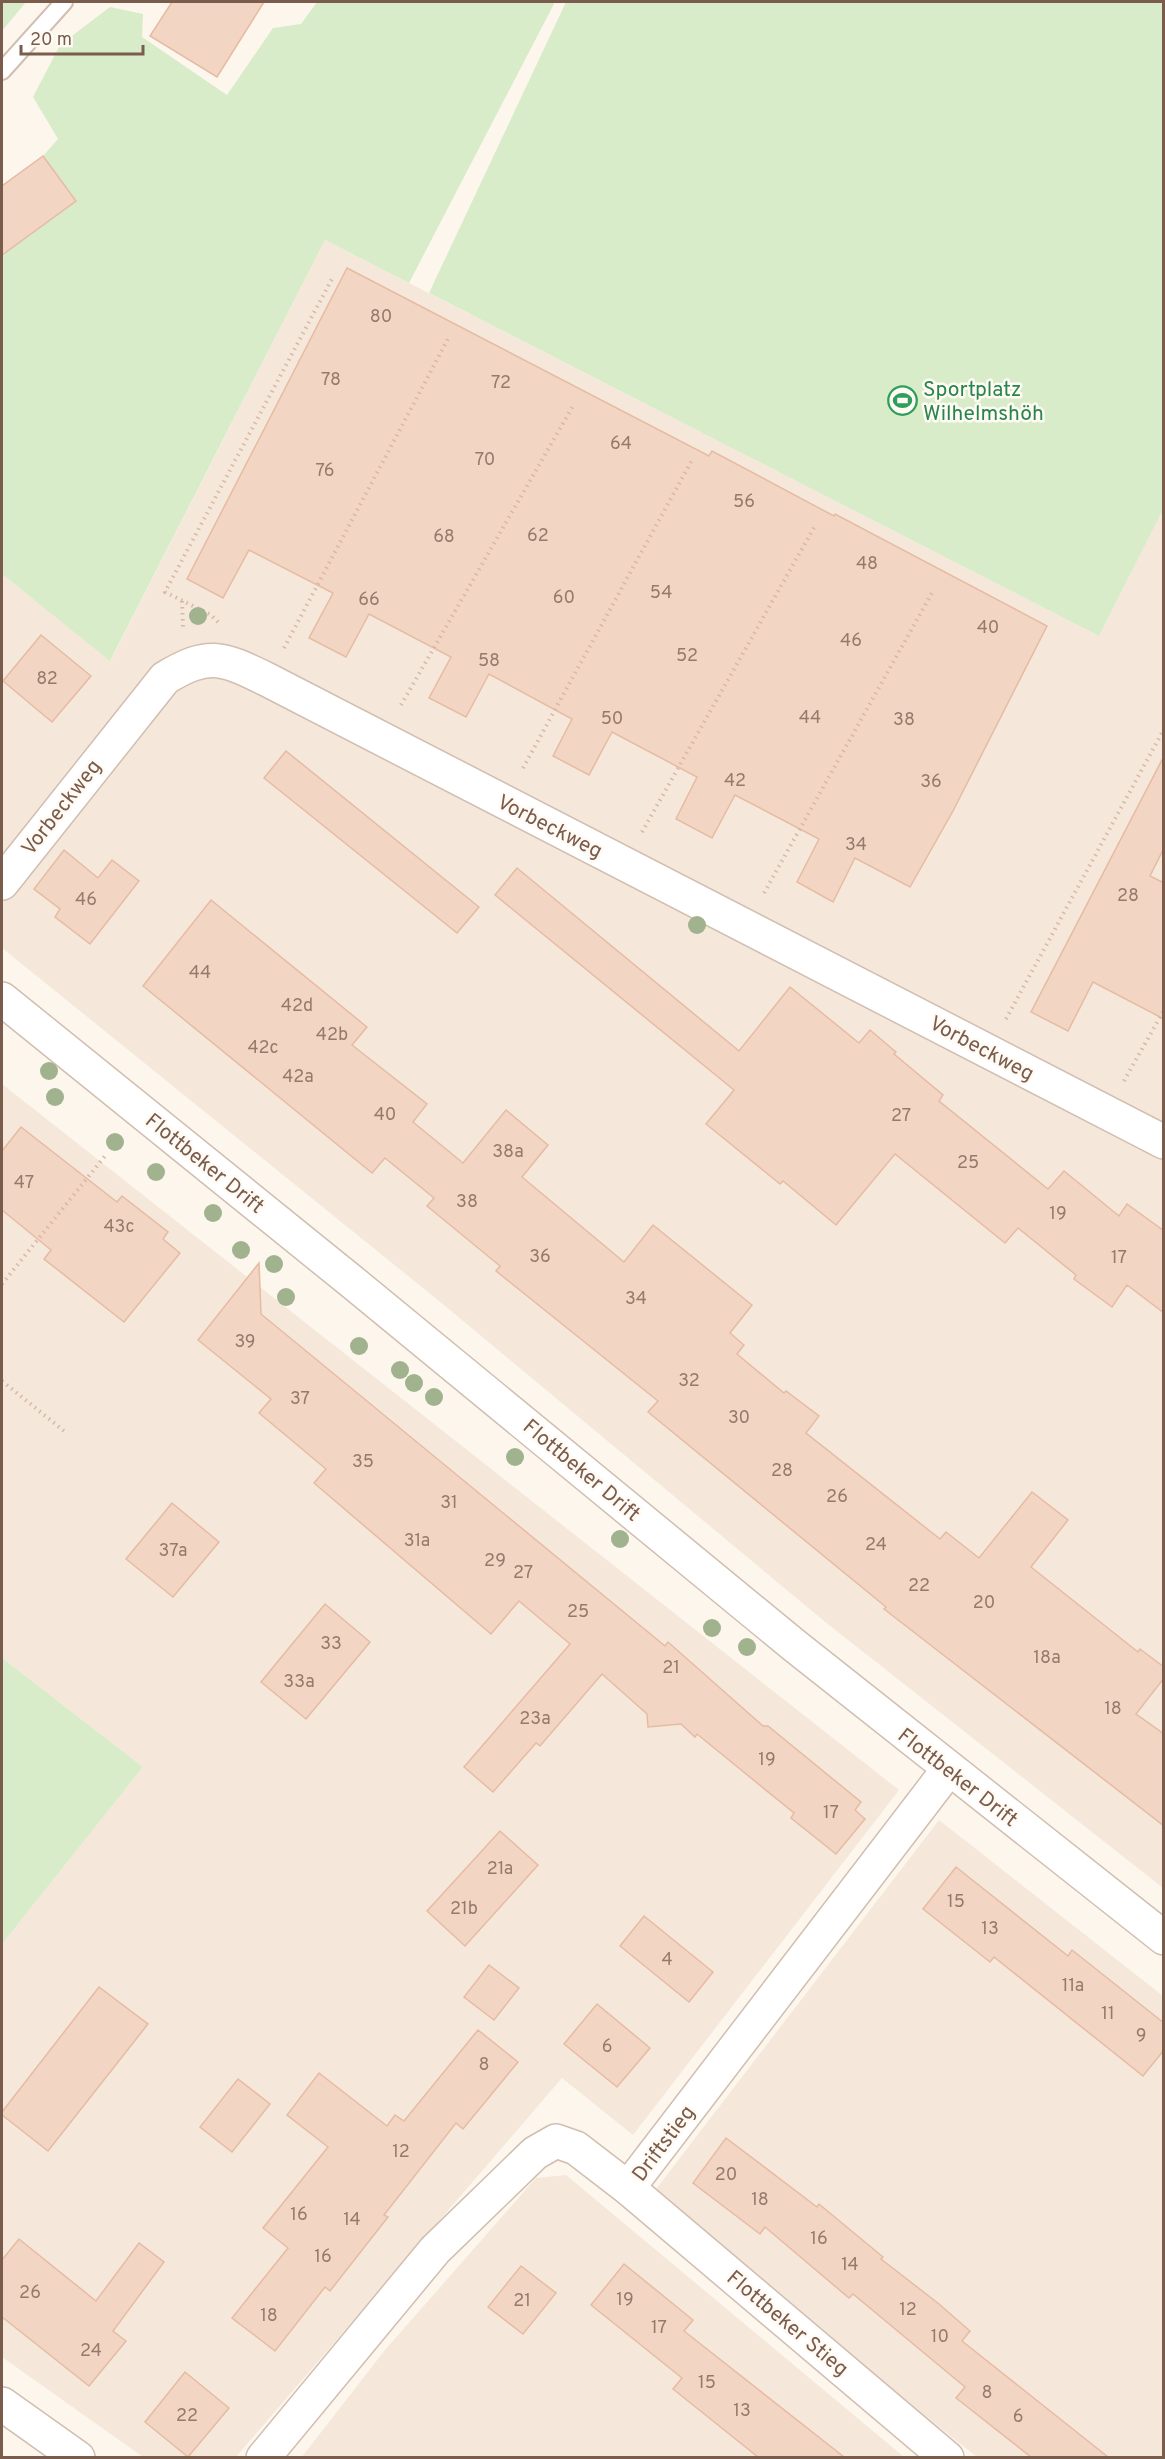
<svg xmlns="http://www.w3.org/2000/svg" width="1165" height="2459" font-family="Overpass,sans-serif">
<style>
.residential{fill:#f5e8da}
.green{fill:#d8ecc9}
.building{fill:#f3d5c3;stroke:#e6bba3;stroke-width:1.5}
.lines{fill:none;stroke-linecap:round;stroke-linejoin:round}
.lane-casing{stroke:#d1beb0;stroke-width:20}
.street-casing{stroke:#d1beb0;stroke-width:36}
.path{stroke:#d9b8a5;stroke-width:4;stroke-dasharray:1.5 4.5;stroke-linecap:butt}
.lane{stroke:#fff;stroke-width:16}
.street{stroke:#fff;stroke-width:33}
.tree{fill:#a0b28e}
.labels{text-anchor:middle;stroke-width:5;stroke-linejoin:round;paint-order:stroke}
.number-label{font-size:18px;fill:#987a6a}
.leisure-label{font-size:21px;fill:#27864d;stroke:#fffaf3;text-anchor:start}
.street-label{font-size:21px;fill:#7a5c4d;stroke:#fffaf3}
</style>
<rect width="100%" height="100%" fill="#fdf6ec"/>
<g class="residential">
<polygon points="325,240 1099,636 1163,510 1163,1888 824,1621 444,1305 2,948 2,574 111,660"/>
<polygon points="2,1084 899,1790 633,2135 562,2078 236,2457 143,2457 2,2357 2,1944 143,1767 2,1658"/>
<polygon points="939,1820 1163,1996 1163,2457 977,2457 650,2197"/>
<polygon points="566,2175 904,2457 301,2458 385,2350 536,2178"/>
</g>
<g class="green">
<polygon points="2,2 26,2 2,31"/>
<polygon points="317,2 555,2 409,283 325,240 110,661 2,574 2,255 76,201 43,156 58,139 33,97 60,45 110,7 143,14 142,37 227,95 273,28 301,24"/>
<polygon points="566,2 1163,2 1163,510 1099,636 429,293"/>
<polygon points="2,1658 143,1767 2,1944"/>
</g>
<g class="building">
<polygon points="172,2 264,2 217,77 150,36"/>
<polygon points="43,156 76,201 2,255 2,186"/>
<polygon points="347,268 709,456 712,451 834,516 835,514 1047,626 953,811 910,887 855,858 833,902 797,882 819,839 735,795 712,838 676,819 697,777 612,732 589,775 553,756 572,719 489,674 466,717 429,698 451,657 369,614 346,657 309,638 333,593 249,550 223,598 187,579"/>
<polygon points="41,635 91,676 52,722 3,681"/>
<polygon points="286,751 479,907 457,933 264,778"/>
<polygon points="1164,756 1164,848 1150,876 1164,883 1164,1019 1093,982 1068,1031 1031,1012"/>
<polygon points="64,850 98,878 112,860 139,881 90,944 55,917 60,909 34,889"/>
<polygon points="517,868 739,1051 790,987 859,1043 870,1030 896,1052 894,1054 943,1095 939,1101 1048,1189 1064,1171 1119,1216 1127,1204 1164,1231 1164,1313 1127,1285 1112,1307 1074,1279 1076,1275 1018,1228 1005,1243 895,1154 836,1225 783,1181 780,1184 706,1124 734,1090 495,895"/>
<polygon points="211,900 367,1027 352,1045 427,1104 413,1122 463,1163 506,1110 548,1145 522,1177 624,1262 653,1225 752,1305 730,1333 744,1345 737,1354 784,1393 786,1391 819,1416 806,1433 940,1539 946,1532 979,1558 1032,1492 1068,1520 1031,1567 1138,1652 1140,1649 1164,1667 1164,1678 1136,1714 1164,1734 1164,1826 884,1609 886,1607 648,1412 658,1401 496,1271 500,1266 427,1206 434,1198 385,1158 372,1173 143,986"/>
<polygon points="21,1127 117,1202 122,1196 168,1232 163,1239 180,1253 124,1322 44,1259 51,1250 2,1210 2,1151"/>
<polygon points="259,1263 261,1314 665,1646 668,1642 763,1726 768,1726 861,1802 855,1810 865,1819 836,1854 791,1818 794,1813 697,1734 695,1737 681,1724 648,1727 647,1714 602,1674 540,1746 536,1743 493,1792 464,1767 570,1644 519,1601 491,1634 314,1483 326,1469 259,1413 271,1399 198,1340"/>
<polygon points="172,1503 219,1542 173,1597 126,1559"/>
<polygon points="325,1604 370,1642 306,1719 261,1682"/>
<polygon points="500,1831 538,1865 465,1946 427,1911"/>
<polygon points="956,1867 1068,1956 1072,1950 1164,2023 1164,2050 1143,2076 994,1957 990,1962 923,1909"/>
<polygon points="644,1916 713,1972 689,2002 620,1946"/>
<polygon points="489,1965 519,1988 494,2020 464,1997"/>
<polygon points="99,1987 148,2024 48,2151 2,2115 2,2112"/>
<polygon points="597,2004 650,2048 617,2087 564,2044"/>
<polygon points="478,2030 518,2062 463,2129 456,2123 384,2215 388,2217 330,2291 325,2287 275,2351 232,2318 288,2248 263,2228 328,2147 287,2115 319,2073 387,2126 395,2115 404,2121"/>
<polygon points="238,2079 270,2104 232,2152 200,2127"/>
<polygon points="726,2138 817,2207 819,2204 883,2257 881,2259 939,2304 970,2331 962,2341 1108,2457 1031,2457 956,2398 965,2387 853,2294 849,2298 765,2227 760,2234 693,2183"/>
<polygon points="19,2239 96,2301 139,2243 164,2262 113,2331 126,2341 89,2386 2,2317 2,2260"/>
<polygon points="624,2264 693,2320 684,2331 844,2457 758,2457 673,2389 682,2378 591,2305"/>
<polygon points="521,2266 556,2293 523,2334 488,2307"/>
<polygon points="185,2372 229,2408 188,2457 145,2422"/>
</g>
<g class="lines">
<defs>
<polyline id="lane" points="2,71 64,2"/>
<g id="street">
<path d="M2,883L165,678C208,652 221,657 266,679L1164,1142"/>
<polyline points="2,999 351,1281 795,1646 1164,1938"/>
<polyline points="628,2188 947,2458"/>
<polyline points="2,2404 78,2458"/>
<polyline points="263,2458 435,2250 535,2153 556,2141 576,2148 628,2188 948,1770"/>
</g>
</defs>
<use href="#lane" class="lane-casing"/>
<use href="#street" class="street-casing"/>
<g class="path">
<polyline points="182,601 183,627"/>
<polyline points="218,622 211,615 165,592 333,277"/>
<polyline points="284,648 449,337"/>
<polyline points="401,705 573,406"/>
<polyline points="523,768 692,460"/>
<polyline points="642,832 816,524"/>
<polyline points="764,893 933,591"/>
<polyline points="1006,1019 1164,729"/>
<polyline points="1124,1081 1164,1010"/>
<polyline points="2,1284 105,1156"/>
<polyline points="2,1381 64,1431"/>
</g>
<use href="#lane" class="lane"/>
<use href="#street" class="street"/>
</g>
<g class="tree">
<circle cx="198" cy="616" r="9"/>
<circle cx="697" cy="925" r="9"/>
<circle cx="49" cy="1071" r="9"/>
<circle cx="55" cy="1097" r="9"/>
<circle cx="115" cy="1142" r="9"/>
<circle cx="156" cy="1172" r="9"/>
<circle cx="213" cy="1213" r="9"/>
<circle cx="241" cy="1250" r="9"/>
<circle cx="274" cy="1264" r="9"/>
<circle cx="286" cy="1297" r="9"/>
<circle cx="359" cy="1346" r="9"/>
<circle cx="400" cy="1370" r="9"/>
<circle cx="414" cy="1383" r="9"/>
<circle cx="434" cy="1397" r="9"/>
<circle cx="515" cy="1457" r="9"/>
<circle cx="620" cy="1539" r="9"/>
<circle cx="712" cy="1628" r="9"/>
<circle cx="747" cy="1647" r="9"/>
</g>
<defs>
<symbol id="stadium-ring" viewBox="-11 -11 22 22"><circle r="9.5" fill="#fffaf3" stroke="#2e9e5b" stroke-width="1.5"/><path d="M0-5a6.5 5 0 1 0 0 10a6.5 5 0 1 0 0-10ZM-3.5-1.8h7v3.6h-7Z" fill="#2e9e5b"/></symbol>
</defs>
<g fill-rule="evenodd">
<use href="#stadium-ring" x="886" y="384" width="33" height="33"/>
</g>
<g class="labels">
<g class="number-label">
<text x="381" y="322">80</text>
<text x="331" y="385">78</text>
<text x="501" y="388">72</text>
<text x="621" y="449">64</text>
<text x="485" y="465">70</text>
<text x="325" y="476">76</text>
<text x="744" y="507">56</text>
<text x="538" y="541">62</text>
<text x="444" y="542">68</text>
<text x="867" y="569">48</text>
<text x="661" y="598">54</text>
<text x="564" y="603">60</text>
<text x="369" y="605">66</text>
<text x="988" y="633">40</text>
<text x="851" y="646">46</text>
<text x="687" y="661">52</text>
<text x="489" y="666">58</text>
<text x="47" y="684">82</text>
<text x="810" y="723">44</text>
<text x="612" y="724">50</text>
<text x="904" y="725">38</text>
<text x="735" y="786">42</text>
<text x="931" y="787">36</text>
<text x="856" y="850">34</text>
<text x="1128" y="901">28</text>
<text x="86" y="905">46</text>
<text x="200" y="978">44</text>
<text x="297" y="1011">42d</text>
<text x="332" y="1040">42b</text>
<text x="263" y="1053">42c</text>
<text x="298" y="1082">42a</text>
<text x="385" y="1120">40</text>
<text x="901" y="1121">27</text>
<text x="508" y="1157">38a</text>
<text x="968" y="1168">25</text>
<text x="24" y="1188">47</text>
<text x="467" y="1207">38</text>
<text x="1058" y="1219">19</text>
<text x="119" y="1232">43c</text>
<text x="540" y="1262">36</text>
<text x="1119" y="1263">17</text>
<text x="636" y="1304">34</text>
<text x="245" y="1347">39</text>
<text x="689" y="1386">32</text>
<text x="300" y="1404">37</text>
<text x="739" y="1423">30</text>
<text x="363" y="1467">35</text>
<text x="782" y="1476">28</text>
<text x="837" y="1502">26</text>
<text x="449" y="1508">31</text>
<text x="417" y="1546">31a</text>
<text x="876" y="1550">24</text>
<text x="173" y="1556">37a</text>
<text x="495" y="1566">29</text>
<text x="523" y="1578">27</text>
<text x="919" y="1591">22</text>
<text x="984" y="1608">20</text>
<text x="578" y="1617">25</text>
<text x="331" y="1649">33</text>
<text x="1047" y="1663">18a</text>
<text x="671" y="1673">21</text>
<text x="299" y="1687">33a</text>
<text x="1113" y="1714">18</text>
<text x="535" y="1724">23a</text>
<text x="767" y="1765">19</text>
<text x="831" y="1818">17</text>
<text x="500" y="1874">21a</text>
<text x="956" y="1907">15</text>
<text x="464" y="1914">21b</text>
<text x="990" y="1934">13</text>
<text x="667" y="1965">4</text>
<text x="1073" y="1991">11a</text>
<text x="1108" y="2019">11</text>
<text x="1141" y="2041">9</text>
<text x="607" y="2052">6</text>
<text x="484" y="2070">8</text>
<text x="401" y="2157">12</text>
<text x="726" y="2180">20</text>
<text x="760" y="2205">18</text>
<text x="299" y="2220">16</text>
<text x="352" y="2225">14</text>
<text x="819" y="2244">16</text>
<text x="323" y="2262">16</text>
<text x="850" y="2270">14</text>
<text x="30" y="2298">26</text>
<text x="625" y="2305">19</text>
<text x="522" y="2306">21</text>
<text x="908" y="2315">12</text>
<text x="269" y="2321">18</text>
<text x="659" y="2333">17</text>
<text x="940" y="2342">10</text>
<text x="91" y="2356">24</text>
<text x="707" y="2388">15</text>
<text x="987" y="2398">8</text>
<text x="742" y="2416">13</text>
<text x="187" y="2421">22</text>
<text x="1018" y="2422">6</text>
</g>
<g class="leisure-label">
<text x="923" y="396">Sportplatz<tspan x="923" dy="24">Wilhelmshöh</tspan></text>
</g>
<g class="street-label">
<text transform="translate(61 807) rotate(-52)" y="7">Vorbeckweg</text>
<text transform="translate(550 826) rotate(27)" y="7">Vorbeckweg</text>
<text transform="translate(982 1048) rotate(28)" y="7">Vorbeckweg</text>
<text transform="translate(205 1163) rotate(39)" y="7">Flottbeker Drift</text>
<text transform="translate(582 1470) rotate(40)" y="7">Flottbeker Drift</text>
<text transform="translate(958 1777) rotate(38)" y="7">Flottbeker Drift</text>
<text transform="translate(663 2143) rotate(-53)" y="7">Driftstieg</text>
<text transform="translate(788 2323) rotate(40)" y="7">Flottbeker Stieg</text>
</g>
</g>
<rect width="1165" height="2459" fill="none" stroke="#7a5c4d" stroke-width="6"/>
<path d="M21 45v9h122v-9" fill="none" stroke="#7a5c4d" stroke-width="3"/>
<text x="30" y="45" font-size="18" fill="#7a5c4d" stroke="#fffaf3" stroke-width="4.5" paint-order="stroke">20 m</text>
</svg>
